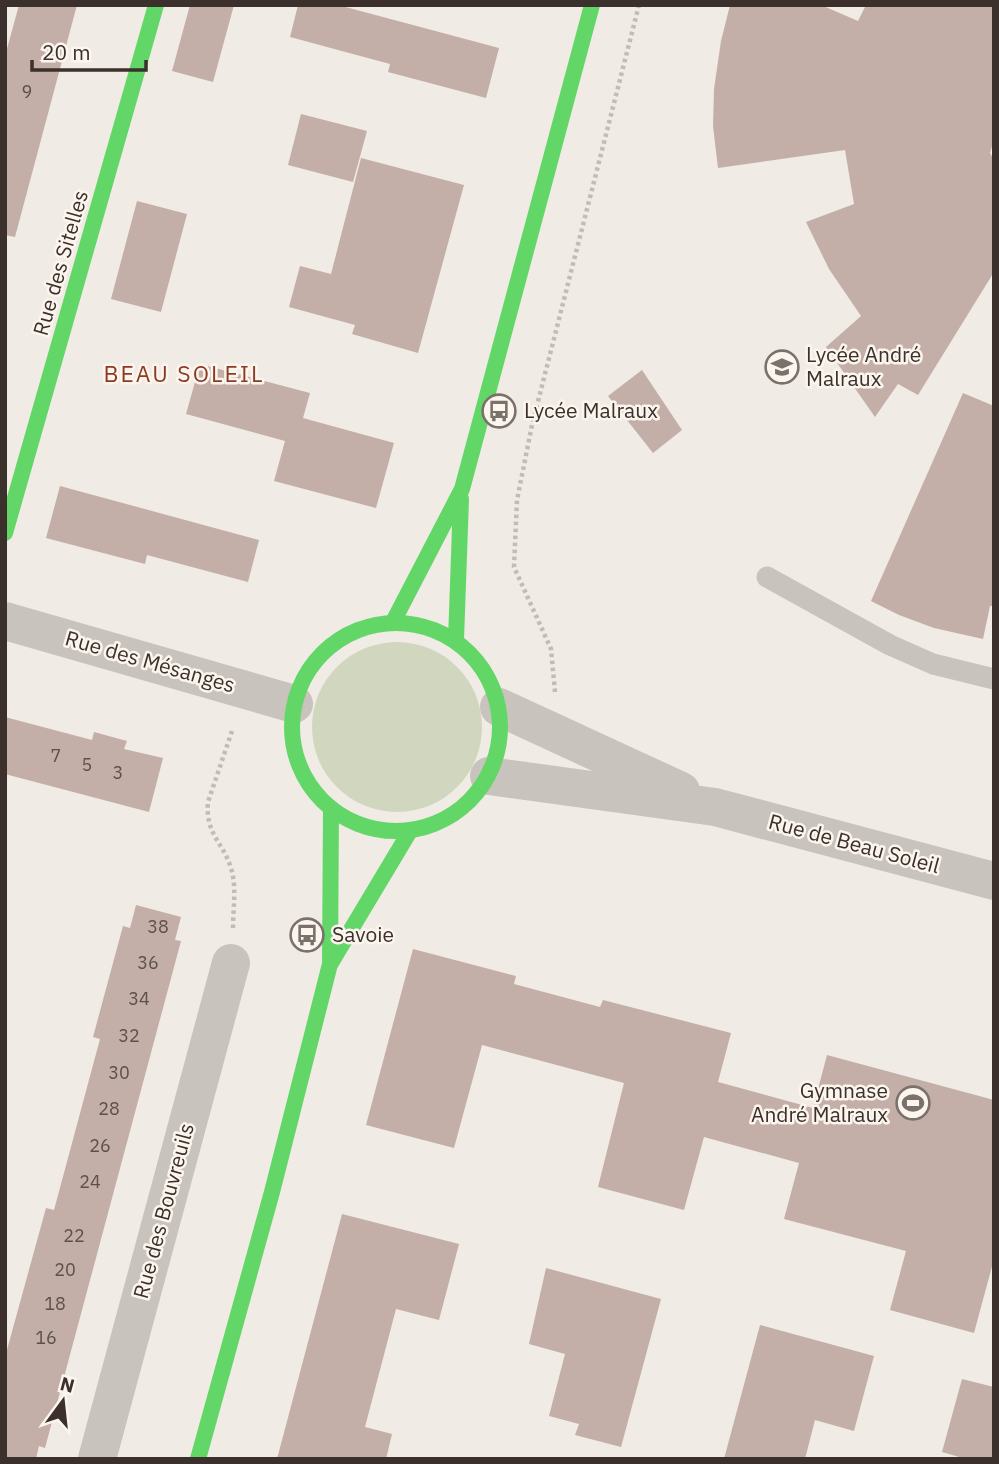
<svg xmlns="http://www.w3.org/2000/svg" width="999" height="1464" font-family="'IBM Plex Sans',sans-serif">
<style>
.green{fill:#d1d6bf}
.building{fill:#c3afa7}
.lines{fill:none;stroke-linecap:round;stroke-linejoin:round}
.path{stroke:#c2bbb6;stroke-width:4.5;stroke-dasharray:3.5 3.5;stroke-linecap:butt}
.lane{stroke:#c9c3be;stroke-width:21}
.street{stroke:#c9c3be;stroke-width:38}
.fast{stroke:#63d668;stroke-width:16}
.labels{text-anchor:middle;stroke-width:5;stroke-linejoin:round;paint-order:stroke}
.number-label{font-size:18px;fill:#5d504a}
.street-label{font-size:21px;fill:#3b302b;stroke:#fbf5ee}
.poi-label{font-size:21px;fill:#3b302b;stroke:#fbf5ee;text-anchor:start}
.neighbourhood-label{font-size:23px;letter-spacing:2px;fill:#8c3b22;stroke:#fbf5ee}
</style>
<rect width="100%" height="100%" fill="#f0ebe5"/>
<circle class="green" cx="397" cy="727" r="85"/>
<g class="building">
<polygon points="19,5 77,5 15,237 5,235 5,56"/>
<polygon points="190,5 234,5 213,82 172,71"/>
<polygon points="298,5 338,5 499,48 486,98 388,72 390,64 290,37"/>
<polygon points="730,5 821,5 858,21 866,5 994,5 994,140 990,153 994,160 994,272 918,395 898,384 875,417 826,347 861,316 829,269 806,222 854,204 845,150 718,168 713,126 714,89 721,41"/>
<polygon points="301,114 367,131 353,182 288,165"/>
<polygon points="361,158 464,185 418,353 352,334 355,325 289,307 300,266 331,274"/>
<polygon points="137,201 187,214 161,312 111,299"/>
<polygon points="200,364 310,393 303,418 394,443 376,508 274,481 285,441 186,414"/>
<polygon points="642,370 682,430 653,453 608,396"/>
<polygon points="963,393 994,406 994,606 990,606 983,639 934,628 899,615 871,601"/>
<polygon points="60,486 259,540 248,582 147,555 145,564 46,538"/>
<polygon points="5,717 92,740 94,732 127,741 124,749 163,758 149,812 5,774"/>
<polygon points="136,905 181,917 175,940 181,941 45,1448 39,1446 36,1459 5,1459 5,1357 46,1208 54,1210 100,1039 93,1037 123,926 130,928"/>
<polygon points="413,949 516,976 514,984 600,1007 603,1000 731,1033 718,1082 813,1108 827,1055 994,1100 994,1259 974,1333 890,1310 906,1251 784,1219 799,1163 704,1137 684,1210 598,1187 624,1083 482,1045 454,1148 366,1125"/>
<polygon points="342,1214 459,1244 439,1320 396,1309 365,1427 392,1434 386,1459 277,1459"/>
<polygon points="546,1268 661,1299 621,1447 575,1435 579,1424 549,1416 565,1354 529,1344"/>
<polygon points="760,1325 874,1356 854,1431 815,1420 805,1459 724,1459"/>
<polygon points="962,1379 994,1387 994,1459 966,1459 942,1452"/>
</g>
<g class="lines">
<g class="path">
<polyline points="555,692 551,649 514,567 517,500 532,425 639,5"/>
<path d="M232,731L208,802C205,834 223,842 231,868C237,888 233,907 233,928"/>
</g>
<polyline class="lane" points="767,577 890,645 933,664 994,679"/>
<g class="street">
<polyline points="5,621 294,704"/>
<polyline points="499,707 681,791"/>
<polyline points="489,776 715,807 994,881"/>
<polyline points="97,1459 231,963"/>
</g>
<g class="fast">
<polyline points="5,533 156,5"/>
<polyline points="393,622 462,489 592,5"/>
<circle cx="396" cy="727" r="104"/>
<polyline points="456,640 461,499"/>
<polyline points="331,963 410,831"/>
<polyline points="198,1459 272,1192 330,964 331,808"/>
</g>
</g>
<defs>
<symbol id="school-ring" viewBox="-11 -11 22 22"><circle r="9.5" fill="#fbf5ee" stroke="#7a716c" stroke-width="1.5"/><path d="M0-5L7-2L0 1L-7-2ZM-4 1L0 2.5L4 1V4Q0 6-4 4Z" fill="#7a716c"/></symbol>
<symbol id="bus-ring" viewBox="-11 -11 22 22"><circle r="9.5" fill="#fbf5ee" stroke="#7a716c" stroke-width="1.5"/><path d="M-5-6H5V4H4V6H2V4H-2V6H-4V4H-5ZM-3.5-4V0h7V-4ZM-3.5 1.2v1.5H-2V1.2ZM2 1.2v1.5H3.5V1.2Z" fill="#7a716c"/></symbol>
<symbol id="stadium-ring" viewBox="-11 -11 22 22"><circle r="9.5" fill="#fbf5ee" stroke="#7a716c" stroke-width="1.5"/><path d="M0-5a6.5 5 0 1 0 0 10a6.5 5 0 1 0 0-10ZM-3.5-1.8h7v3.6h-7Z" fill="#7a716c"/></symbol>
</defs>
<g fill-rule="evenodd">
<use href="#school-ring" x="763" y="348" width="38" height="38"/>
<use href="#bus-ring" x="480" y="392" width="38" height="38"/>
<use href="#bus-ring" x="288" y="916" width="38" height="38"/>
<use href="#stadium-ring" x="894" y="1084" width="38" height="38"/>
</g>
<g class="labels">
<g class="number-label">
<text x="27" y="98">9</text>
<text x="56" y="762">7</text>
<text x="87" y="771">5</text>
<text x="118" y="779">3</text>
<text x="158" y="933">38</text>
<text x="148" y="969">36</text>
<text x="139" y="1005">34</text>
<text x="129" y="1042">32</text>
<text x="119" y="1079">30</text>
<text x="109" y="1115">28</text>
<text x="100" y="1152">26</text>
<text x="90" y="1188">24</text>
<text x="74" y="1242">22</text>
<text x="65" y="1276">20</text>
<text x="55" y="1310">18</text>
<text x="46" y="1344">16</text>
</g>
<g class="street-label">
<text transform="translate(61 263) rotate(-74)" y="7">Rue des Sitelles</text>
<text transform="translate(150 662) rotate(16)" y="7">Rue des Mésanges</text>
<text transform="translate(854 844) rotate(15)" y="7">Rue de Beau Soleil</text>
<text transform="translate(164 1211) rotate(-75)" y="7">Rue des Bouvreuils</text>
</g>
<g class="poi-label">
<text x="806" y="362">Lycée André<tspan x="806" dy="24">Malraux</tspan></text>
<text x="524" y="418">Lycée Malraux</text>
<text x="332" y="942">Savoie</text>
<text x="888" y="1098" text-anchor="end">Gymnase<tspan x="888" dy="24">André Malraux</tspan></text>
</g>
<g class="neighbourhood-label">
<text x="184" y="382">BEAU SOLEIL</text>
</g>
</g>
<rect width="999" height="1464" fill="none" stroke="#3b302b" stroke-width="14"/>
<g transform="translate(63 1401) rotate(15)" stroke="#fbf5ee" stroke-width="5" paint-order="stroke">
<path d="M0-5L12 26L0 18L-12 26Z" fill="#3b302b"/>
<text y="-10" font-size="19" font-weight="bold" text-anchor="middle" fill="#3b302b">N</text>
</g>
<path d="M32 60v10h114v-10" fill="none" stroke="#3b302b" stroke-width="3.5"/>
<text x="42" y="60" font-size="21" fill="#3b302b" stroke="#fbf5ee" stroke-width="5" paint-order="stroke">20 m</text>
</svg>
